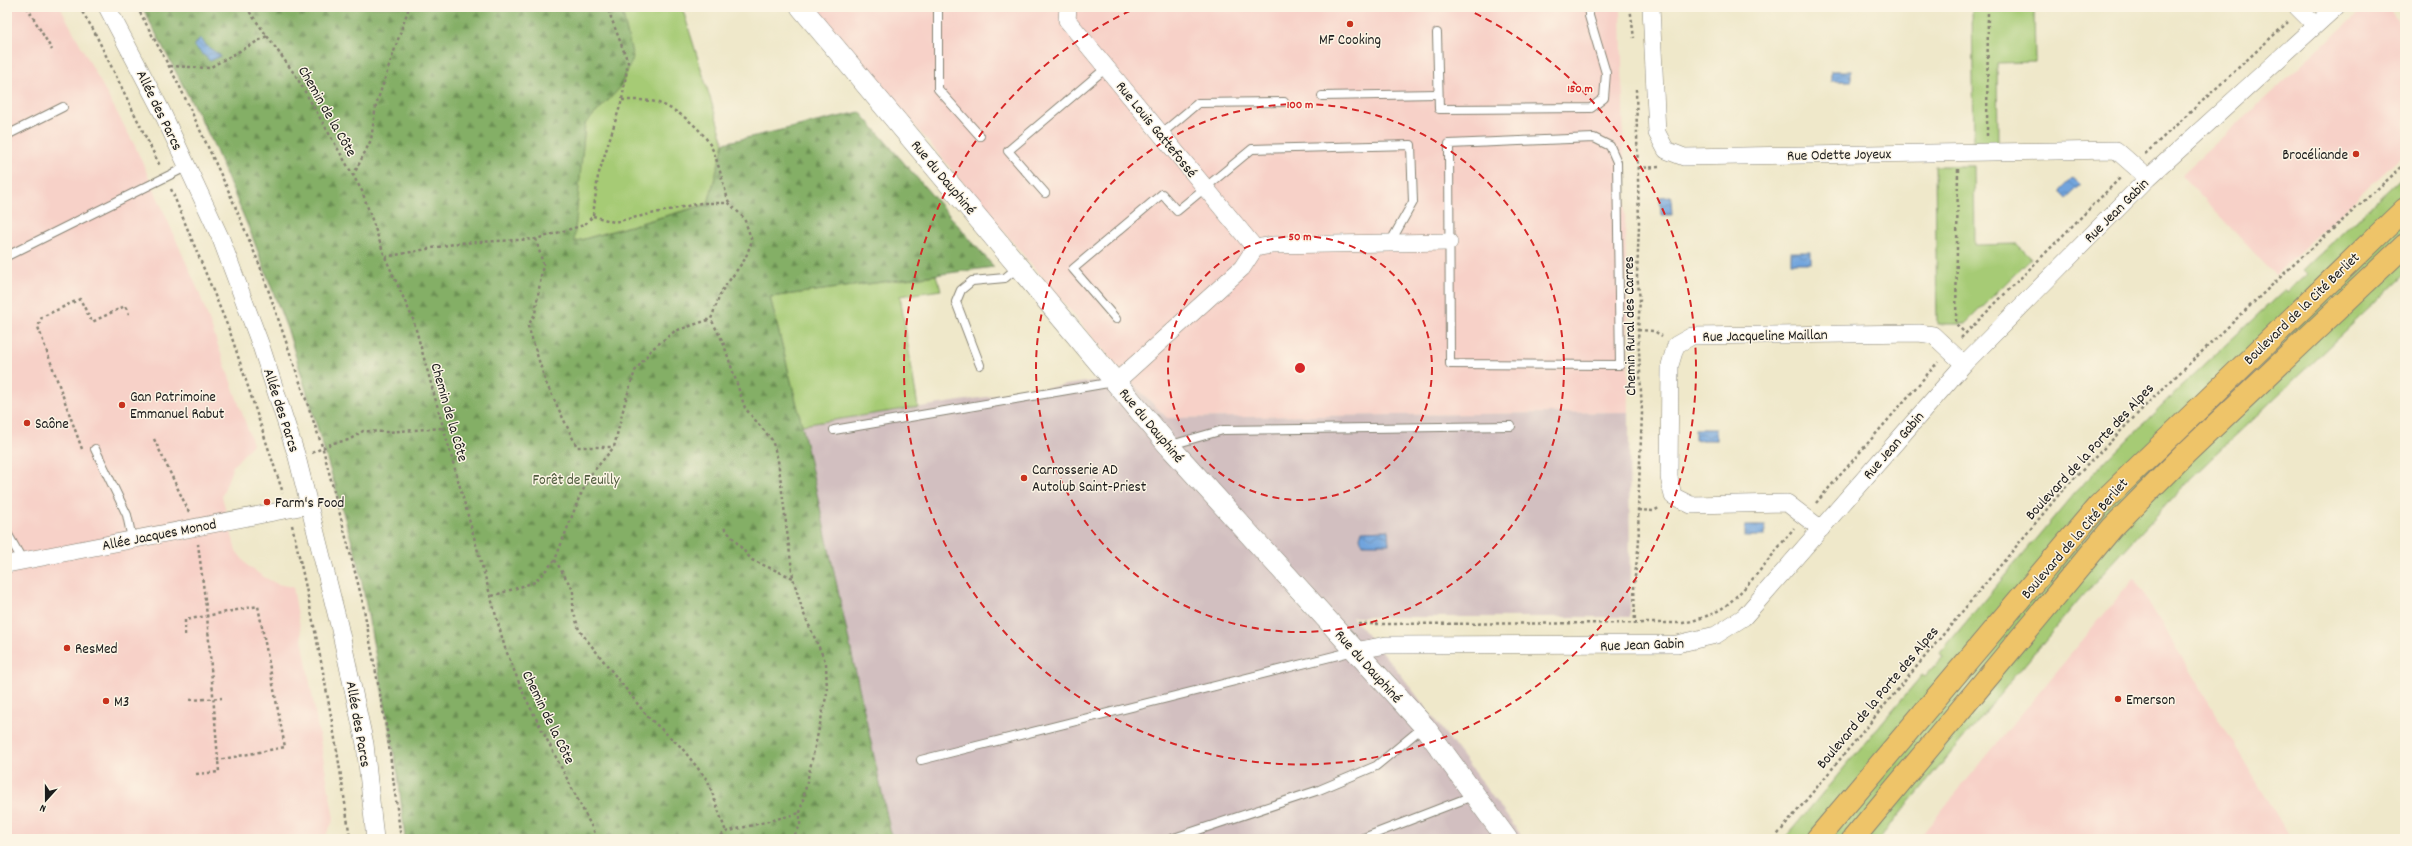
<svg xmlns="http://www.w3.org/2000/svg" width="2412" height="846" font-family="Dekko,sans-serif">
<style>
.built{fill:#f7d1c8}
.industrial{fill:#d2bfc0}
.green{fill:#a6cb75;stroke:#617448}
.forest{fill:url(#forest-firs);stroke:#506641}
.water{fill:url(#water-waves);stroke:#46607c}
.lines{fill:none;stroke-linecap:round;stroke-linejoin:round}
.service-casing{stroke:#868273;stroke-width:10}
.minor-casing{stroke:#868273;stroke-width:18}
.tertiary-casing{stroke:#868273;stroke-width:22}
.primary-casing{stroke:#868273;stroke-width:24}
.path{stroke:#868273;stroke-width:2.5;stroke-dasharray:3 3;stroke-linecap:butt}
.service{stroke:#fff;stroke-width:8}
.minor{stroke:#fff;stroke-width:17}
.tertiary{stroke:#fff;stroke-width:21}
.primary{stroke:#eec469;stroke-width:22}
.ring{fill:none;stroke:#d62828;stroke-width:2;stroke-dasharray:7 5}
.poi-dot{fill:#c8321e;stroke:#fcf5e5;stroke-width:1.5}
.labels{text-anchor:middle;stroke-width:3;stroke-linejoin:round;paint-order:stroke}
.poi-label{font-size:15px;fill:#1c1c1c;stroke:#fcf5e5;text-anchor:start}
.street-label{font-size:15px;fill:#1c1c1c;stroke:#fcf5e5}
.park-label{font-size:15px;fill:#4c593b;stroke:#fcf5e5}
.centre{fill:#d62828;stroke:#fcf5e5;stroke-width:2}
.ring-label{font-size:12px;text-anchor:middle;font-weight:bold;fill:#d62828;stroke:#fcf5e5;stroke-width:3;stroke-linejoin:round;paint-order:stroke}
</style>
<defs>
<pattern id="forest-firs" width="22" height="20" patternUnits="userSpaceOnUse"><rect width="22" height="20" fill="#84af66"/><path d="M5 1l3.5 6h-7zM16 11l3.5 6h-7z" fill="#6b8e53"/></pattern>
<pattern id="water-waves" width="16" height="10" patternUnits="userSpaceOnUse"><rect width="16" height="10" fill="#71a4dd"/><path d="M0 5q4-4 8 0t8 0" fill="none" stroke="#5c85b2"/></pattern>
</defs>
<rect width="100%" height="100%" fill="#fcf5e5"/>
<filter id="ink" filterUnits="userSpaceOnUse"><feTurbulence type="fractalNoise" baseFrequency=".025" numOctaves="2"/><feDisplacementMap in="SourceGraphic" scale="8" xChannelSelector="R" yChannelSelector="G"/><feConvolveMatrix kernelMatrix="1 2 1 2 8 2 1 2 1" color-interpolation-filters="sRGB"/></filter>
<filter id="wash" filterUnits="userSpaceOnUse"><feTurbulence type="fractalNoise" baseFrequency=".012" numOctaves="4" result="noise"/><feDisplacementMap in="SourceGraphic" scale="16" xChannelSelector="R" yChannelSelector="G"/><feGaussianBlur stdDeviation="0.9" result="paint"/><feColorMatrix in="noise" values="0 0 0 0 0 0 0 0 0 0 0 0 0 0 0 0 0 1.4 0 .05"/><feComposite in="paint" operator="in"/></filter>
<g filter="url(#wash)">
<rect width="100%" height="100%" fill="#efe8ca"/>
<g class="built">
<polygon points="7,7 60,7 135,146 199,292 253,444 233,466 222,496 236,551 248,566 262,576 277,584 293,587 334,819 324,839 7,839"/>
<polygon points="815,7 1621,7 1629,412 1167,418 1125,376"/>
<polygon points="2365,7 2389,7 2405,34 2405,153 2275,275 2181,175"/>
<polygon points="2134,578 2291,839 1918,839"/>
</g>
<polygon class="industrial" points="1125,376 1167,418 1629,412 1630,617 1352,617 1402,676 1524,839 892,839 802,425"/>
<g class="green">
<polygon points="621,7 682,7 724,143 708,204 573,242 585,124 619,89 633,58"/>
<polygon points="1972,7 2034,7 2035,62 1997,63 1998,142 1974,143"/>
<polygon points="1935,166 1974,166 1975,245 2017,244 2031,258 1965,324 1937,324"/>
<polygon points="2405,174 2405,274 2191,478 2082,596 1879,839 1784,839 1922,675 1925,677 1943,657 1940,653 2075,492 2168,399 2285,289 2287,292 2307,274 2303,270"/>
<polygon points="936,275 941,290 900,296 918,407 802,425 770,297"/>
</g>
<polygon class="forest" points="142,7 621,7 633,58 619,89 585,124 574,242 708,204 724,143 860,112 994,267 770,297 802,425 892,839 405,839 398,775 358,562 289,334 252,236 212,141"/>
<g class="water">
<polygon points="200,38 208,47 221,56 210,61 194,46"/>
<rect x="1831" y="71" width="20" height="10"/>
<polygon points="2073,178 2081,185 2067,198 2060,191"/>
<polygon points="1671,196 1672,215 1661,215 1660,197"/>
<rect x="1791" y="252" width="20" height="11"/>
<rect x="1695" y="429" width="21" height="11"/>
<rect x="1745" y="526" width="20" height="10"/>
<polygon points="1388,530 1389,544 1362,544 1360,538 1362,531"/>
</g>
</g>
<g filter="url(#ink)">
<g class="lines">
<defs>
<g id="service">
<polyline points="938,7 938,89 980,136"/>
<polyline points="1437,33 1439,109 1591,108 1604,98 1606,73 1589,16 1589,7"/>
<polyline points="1322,96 1438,94"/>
<polyline points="1161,134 1198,103 1284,102"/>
<polyline points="7,135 63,107"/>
<polygon points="1594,138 1610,146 1617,162 1620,365 1450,364 1449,144"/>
<polyline points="1045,193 1008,151 1106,68"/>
<polyline points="7,256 188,166"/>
<polyline points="1116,319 1073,269 1162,194 1177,211 1252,149 1411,145 1413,202 1391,241"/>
<polyline points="980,365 956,302 961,290 972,281 1005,278 1018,267"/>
<polyline points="834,430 1114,382"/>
<polyline points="1171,445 1223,430 1511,426"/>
<polyline points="95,449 127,515 132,539"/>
<polyline points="7,533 23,561"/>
<polyline points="921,760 1354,651"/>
<polyline points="1171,839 1319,790 1376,766 1423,727"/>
<polyline points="1361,839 1475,795"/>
</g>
<g id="minor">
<polyline points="107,7 162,112 221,239 261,346 297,457 339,625 365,744 375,839"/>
<polyline points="1068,7 1067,20 1255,248 1242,268 1116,382"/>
<polyline points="1651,7 1657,133 1666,150 1684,157 2116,150 2148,178"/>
<polyline points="2297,7 2315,25"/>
<polyline points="1255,248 1272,245 1449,242"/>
<polyline points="1821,529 1787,503 1691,505 1673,496 1669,477 1670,365 1676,345 1692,336 1919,333 1933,335 1964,364"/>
<polyline points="7,564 310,505"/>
<polyline points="1355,651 1386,645 1677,644 1716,635 1744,617 1964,364 2148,178 2336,7"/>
</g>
<polyline id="tertiary" points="801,7 1169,446 1424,726 1507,839"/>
<g id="primary">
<polyline points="1817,839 2098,506 2405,209"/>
<polyline points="1853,839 2112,528 2186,453 2405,245"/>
</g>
</defs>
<use href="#service" class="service-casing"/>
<use href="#minor" class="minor-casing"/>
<use href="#tertiary" class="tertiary-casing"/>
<use href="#primary" class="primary-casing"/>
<g class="path">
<polyline points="8,7 9,10"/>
<polyline points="27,7 52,50"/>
<polyline points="79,7 93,29 160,166"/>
<polyline points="137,7 179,85 229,192 260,266 323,449 362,599 387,731 401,839"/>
<polyline points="246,7 296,76 362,191 385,257 413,319 505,648 524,695 598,839"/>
<polyline points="1630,7 1634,38"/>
<polyline points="170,66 209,68 267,36"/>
<path d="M622,100C635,100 649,99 661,104C683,113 706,132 714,153C720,169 724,187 729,203"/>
<polyline points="1987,136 1988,7"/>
<polyline points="2145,154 2288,22"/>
<polyline points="1638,168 1659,167"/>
<polyline points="1958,169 1956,324 1965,333"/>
<polyline points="353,176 371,140 376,105 409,7"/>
<polyline points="171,189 230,332 283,493"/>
<polyline points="593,216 614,222 701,203 729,203 744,218 752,241 745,259 721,292 711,319 723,342 745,408 772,440 778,460 793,578 803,612 826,663 827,693 800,813 800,826 792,839"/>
<polyline points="536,239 543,264 535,314 528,326 546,383 577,447 614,447"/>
<polyline points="385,257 459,243 536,239 584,225 593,216 598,176 622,100 628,62 607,7"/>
<polyline points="1638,330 1654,331 1662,336"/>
<polyline points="1961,338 2121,177"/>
<polyline points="154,439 189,512"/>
<polyline points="82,449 38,327 42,317 80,299 92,322 125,306 129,314"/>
<polyline points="312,453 333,443 349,440 363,431 386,432 443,428"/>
<polyline points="1816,503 1938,362"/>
<polyline points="1638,510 1654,511 1660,507"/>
<path d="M292,525C316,629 336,733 350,839"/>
<polyline points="724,528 752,560 793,578"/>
<polyline points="555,560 573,590 573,610 579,630 648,717 681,747 708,781 726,832"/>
<polyline points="492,596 535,582 555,560 579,498 592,473 614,447 625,402 635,371 652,349 675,331 711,319"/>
<path d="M1358,624L1683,623C1697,620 1709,616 1721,609C1743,595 1776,550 1794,528"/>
<polyline points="1635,625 1634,585 1639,542 1638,510 1642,413 1638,330 1640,299 1637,276 1639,225 1636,89"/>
<polyline points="185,635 185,620 258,606 285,747 218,760 207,615 198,544"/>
<polyline points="190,700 222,698"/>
<polyline points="196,774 219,772 218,760"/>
<polyline points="716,839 726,832 800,813"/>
<polyline points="1774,839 2062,491 2151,400 2291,267 2405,164"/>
</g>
<use href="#service" class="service"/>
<use href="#minor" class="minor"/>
<use href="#tertiary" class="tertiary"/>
<use href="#primary" class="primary"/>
</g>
</g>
<g class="ring">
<circle cx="1300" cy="368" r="132"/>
<circle cx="1300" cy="368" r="264"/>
<path d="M1464 8A396 396 0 1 1 1136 8"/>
</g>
<g class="poi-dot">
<circle cx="1350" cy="24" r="4"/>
<circle cx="2356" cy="154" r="4"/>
<circle cx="122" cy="405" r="4"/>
<circle cx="27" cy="423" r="4"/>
<circle cx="1024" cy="478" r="4"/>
<circle cx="267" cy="502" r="4"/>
<circle cx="67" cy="648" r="4"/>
<circle cx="2118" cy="699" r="4"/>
<circle cx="106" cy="701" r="4"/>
</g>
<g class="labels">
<g class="poi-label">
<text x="1350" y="44" text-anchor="middle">MF Cooking</text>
<text x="2348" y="159" text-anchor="end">Brocéliande</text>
<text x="130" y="401">Gan Patrimoine<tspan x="130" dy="17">Emmanuel Rabut</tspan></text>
<text x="35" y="428">Saône</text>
<text x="1032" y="474">Carrosserie AD<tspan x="1032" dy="17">Autolub Saint-Priest</tspan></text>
<text x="275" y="507">Farm's Food</text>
<text x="75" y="653">ResMed</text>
<text x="2126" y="704">Emerson</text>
<text x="114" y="706">M3</text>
</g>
<g class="street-label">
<text transform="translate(160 110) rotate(64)" y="5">Allée des Parcs</text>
<text transform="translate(328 111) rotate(60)" y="5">Chemin de la Côte</text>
<text transform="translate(1157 129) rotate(51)" y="5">Rue Louis Gattefossé</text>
<text transform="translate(1839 154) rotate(-1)" y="5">Rue Odette Joyeux</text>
<text transform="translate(944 177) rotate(50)" y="5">Rue du Dauphiné</text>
<text transform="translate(2116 210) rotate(-45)" y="5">Rue Jean Gabin</text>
<text transform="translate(2301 308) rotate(-44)" y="5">Boulevard de la Cité Berliet</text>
<text transform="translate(1629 326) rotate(-91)" y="5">Chemin Rural des Carres</text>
<text transform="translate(1765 335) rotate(-1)" y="5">Rue Jacqueline Maillan</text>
<text transform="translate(282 410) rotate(72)" y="5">Allée des Parcs</text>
<text transform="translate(450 412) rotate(74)" y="5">Chemin de la Côte</text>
<text transform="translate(1152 425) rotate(50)" y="5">Rue du Dauphiné</text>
<text transform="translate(1893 445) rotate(-49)" y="5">Rue Jean Gabin</text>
<text transform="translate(2089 451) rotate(-47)" y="5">Boulevard de la Porte des Alpes</text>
<text transform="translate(159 534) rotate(-11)" y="5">Allée Jacques Monod</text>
<text transform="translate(2074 538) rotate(-49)" y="5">Boulevard de la Cité Berliet</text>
<text transform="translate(1642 644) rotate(-2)" y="5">Rue Jean Gabin</text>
<text transform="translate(1369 666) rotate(48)" y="5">Rue du Dauphiné</text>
<text transform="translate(1877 697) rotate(-50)" y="5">Boulevard de la Porte des Alpes</text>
<text transform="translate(549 717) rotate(64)" y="5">Chemin de la Côte</text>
<text transform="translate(359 724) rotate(80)" y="5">Allée des Parcs</text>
</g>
<g class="park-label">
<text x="576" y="484">Forêt de Feuilly</text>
</g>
</g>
<circle cx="1300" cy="368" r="6" class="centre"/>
<g class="ring-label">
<text x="1580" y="92">150 m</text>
<text x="1300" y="108">100 m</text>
<text x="1300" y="240">50 m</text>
</g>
<rect width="2412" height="846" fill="none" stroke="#fcf5e5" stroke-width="24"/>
<g transform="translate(46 800) rotate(201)" stroke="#fcf5e5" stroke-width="3" paint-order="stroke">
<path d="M0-3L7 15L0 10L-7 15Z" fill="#1c1c1c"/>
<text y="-6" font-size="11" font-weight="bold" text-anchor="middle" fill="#1c1c1c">N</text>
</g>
</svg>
